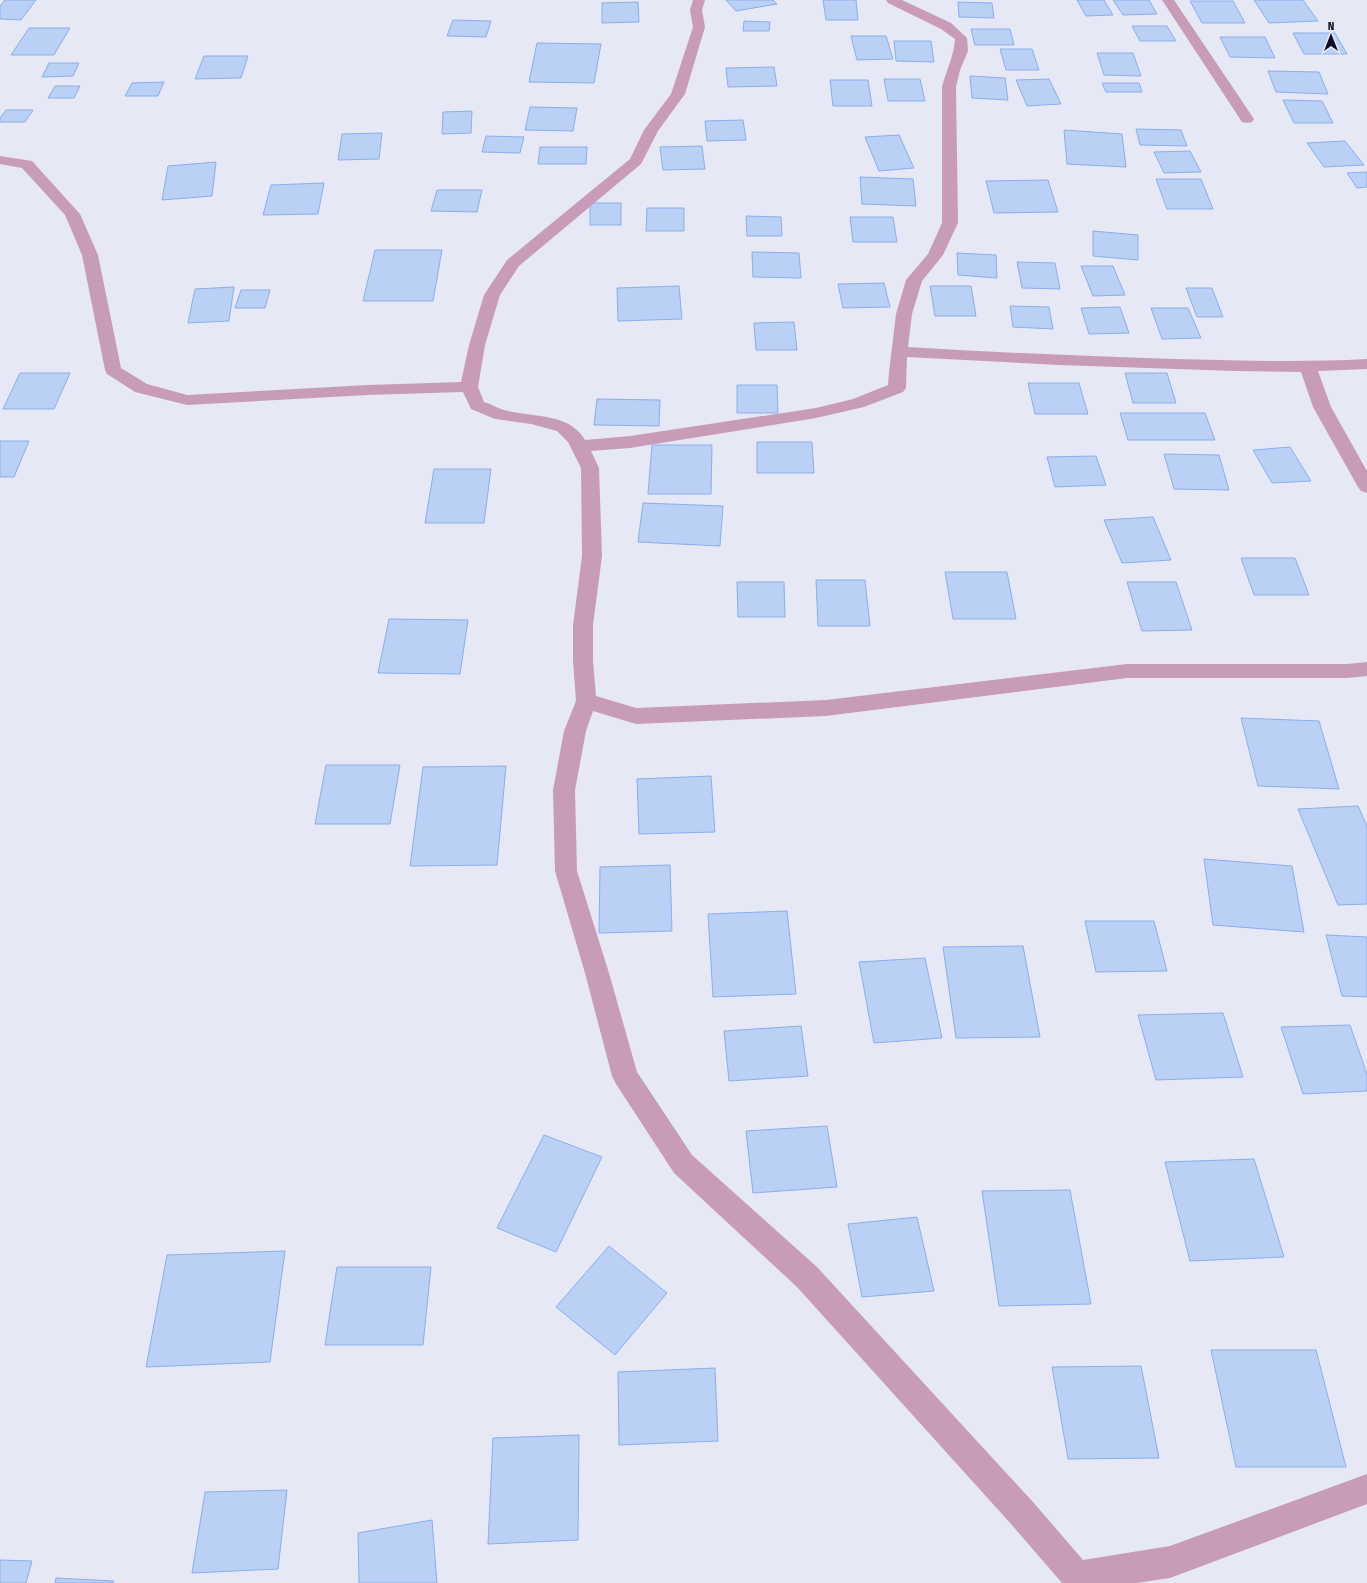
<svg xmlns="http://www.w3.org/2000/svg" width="1367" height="1583" font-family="'Fira Sans Condensed',sans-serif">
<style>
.building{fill:#bad0f5;stroke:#8aaeea}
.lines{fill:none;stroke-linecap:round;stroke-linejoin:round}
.minor{fill:#c89cb9;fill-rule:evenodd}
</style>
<rect width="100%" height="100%" fill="#e6e8f6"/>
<g class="building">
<polygon points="5,0 36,0 21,20 0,19 0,6"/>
<polygon points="726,0 773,0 777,4 736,11"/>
<polygon points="823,0 856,0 858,20 826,20"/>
<polygon points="1077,0 1104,0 1113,15 1086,16"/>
<polygon points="1113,0 1149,0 1157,14 1123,15"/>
<polygon points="1254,0 1303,0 1318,21 1269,23"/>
<polygon points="1190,1 1233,1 1245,23 1202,23"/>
<polygon points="638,2 639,22 602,23 602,3"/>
<polygon points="958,2 992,3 994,18 959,17"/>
<polygon points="453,20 491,21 486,37 447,36"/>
<polygon points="744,21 770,22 769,31 743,31"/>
<polygon points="1132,26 1167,26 1176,41 1140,41"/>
<polygon points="29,28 70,28 54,55 11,55"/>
<polygon points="971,29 1010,29 1014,45 975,45"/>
<polygon points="1293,33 1335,33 1347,54 1304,54"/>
<polygon points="851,36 886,36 893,59 857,60"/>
<polygon points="1220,37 1265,37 1275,58 1230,57"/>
<polygon points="894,41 931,41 934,62 896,61"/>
<polygon points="537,43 601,44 594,83 529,82"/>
<polygon points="1000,49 1032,49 1039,70 1006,70"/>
<polygon points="1097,53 1133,53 1141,76 1104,75"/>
<polygon points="204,56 248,56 241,78 195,79"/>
<polygon points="49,63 79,63 73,76 42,77"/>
<polygon points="774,67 777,86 728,87 726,68"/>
<polygon points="1268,71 1319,72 1328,94 1276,92"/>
<polygon points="970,76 1005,78 1008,100 972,98"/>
<polygon points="884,79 920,79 925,101 888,101"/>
<polygon points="1049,79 1061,104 1027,106 1016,80"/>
<polygon points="830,80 868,80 872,106 833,106"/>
<polygon points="164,82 158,96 125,96 132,83"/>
<polygon points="1102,83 1139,83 1142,92 1106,92"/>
<polygon points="55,86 80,86 74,98 48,98"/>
<polygon points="1283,100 1322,101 1333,123 1294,123"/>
<polygon points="530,107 577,108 573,131 525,130"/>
<polygon points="6,110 33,110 25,122 0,122 0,118"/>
<polygon points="472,111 471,133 442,134 443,112"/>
<polygon points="743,120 746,140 707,141 705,121"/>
<polygon points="1136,129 1181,130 1187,146 1140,145"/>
<polygon points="1064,130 1122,134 1126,167 1067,164"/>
<polygon points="382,133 379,159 338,160 342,134"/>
<polygon points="899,135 914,168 879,171 865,137"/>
<polygon points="486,136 524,137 520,153 482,152"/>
<polygon points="1345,141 1364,165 1324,167 1307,143"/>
<polygon points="702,146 705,169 663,170 660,147"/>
<polygon points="540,147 587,147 586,164 538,164"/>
<polygon points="1190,151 1201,172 1164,173 1154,152"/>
<polygon points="216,162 212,196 162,200 168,166"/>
<polygon points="1367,172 1367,187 1357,188 1347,173"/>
<polygon points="860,177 913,179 916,206 862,204"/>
<polygon points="1156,179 1201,179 1213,209 1167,209"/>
<polygon points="1048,180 1058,212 994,213 986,181"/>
<polygon points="324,183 318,214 263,215 271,185"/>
<polygon points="437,190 482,190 477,212 431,211"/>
<rect x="590" y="203" width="31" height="22"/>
<polygon points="647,208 684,208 684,231 646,231"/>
<polygon points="746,216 781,217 782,236 747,236"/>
<polygon points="850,217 893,217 897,242 853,242"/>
<polygon points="1093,231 1138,235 1138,260 1093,256"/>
<polygon points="375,250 442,250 433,301 363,301"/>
<polygon points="752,252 799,253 801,278 753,277"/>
<polygon points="957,253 996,255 997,278 958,275"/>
<polygon points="1017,262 1055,263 1060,289 1022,288"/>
<polygon points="1081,266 1113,266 1125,295 1093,296"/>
<polygon points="884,283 890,307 843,308 838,284"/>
<polygon points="679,286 682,319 618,321 617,288"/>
<polygon points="930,286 971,286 976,316 935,316"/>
<polygon points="234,287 229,321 188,323 195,289"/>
<polygon points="1186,288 1212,288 1223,317 1197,317"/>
<polygon points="241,290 270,290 265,308 235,308"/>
<polygon points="1010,306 1049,307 1053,329 1013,327"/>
<polygon points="1120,307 1129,333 1089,334 1081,308"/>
<polygon points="1151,308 1188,308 1201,338 1162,339"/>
<polygon points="794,322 797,350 756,350 754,323"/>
<polygon points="20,373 70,373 54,409 3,409"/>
<polygon points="1125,373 1167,373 1176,403 1133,403"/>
<polygon points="1028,383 1079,383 1088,414 1035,414"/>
<polygon points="737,385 777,385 778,413 737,413"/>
<polygon points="597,399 660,400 659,426 594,425"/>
<polygon points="1120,413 1205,413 1215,440 1128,440"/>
<polygon points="0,441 29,441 14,477 0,477"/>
<polygon points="757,442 812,442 814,473 757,473"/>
<polygon points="652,445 712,445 711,494 648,494"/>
<polygon points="1290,447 1311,481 1272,483 1253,450"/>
<polygon points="1164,454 1219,455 1229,490 1174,489"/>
<polygon points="1096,456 1106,485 1055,487 1047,457"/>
<polygon points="434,469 491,469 484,523 425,523"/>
<polygon points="643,503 723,506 720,546 638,542"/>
<polygon points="1153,517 1171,560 1122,563 1104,520"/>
<polygon points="1241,558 1295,558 1309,595 1254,595"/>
<polygon points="945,572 1007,572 1016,619 953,619"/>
<polygon points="816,580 865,580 870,626 818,626"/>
<polygon points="737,582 784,582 785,617 738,617"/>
<polygon points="1127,582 1176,582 1192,630 1142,631"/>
<polygon points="389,619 468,620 460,674 378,673"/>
<polygon points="1241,718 1319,721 1339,789 1258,786"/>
<polygon points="326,765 400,765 390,824 315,824"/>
<polygon points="506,766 497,865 410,866 423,767"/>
<polygon points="711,776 715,832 639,834 637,779"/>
<polygon points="1358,806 1367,826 1367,904 1338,905 1298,809"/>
<polygon points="1204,859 1292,866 1304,932 1213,925"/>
<polygon points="670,865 672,931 599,933 600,867"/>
<polygon points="787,911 796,994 713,997 708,914"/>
<polygon points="1085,921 1154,921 1167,971 1096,972"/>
<polygon points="1326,935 1367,937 1367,997 1342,996"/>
<polygon points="1023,946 1040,1037 956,1038 943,947"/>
<polygon points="925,958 942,1038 874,1043 859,962"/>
<polygon points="1223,1013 1243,1077 1156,1080 1138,1015"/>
<polygon points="1350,1025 1367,1074 1367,1091 1303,1094 1281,1027"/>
<polygon points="801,1026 808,1076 729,1081 724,1031"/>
<polygon points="827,1126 837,1187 753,1193 746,1131"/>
<polygon points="544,1135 602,1157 556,1252 497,1228"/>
<polygon points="1254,1159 1284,1257 1190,1261 1165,1162"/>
<polygon points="1070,1190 1091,1304 999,1306 982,1191"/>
<polygon points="917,1217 934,1291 862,1297 848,1224"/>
<polygon points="609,1246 667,1293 615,1355 556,1307"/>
<polygon points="285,1251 270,1362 146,1367 167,1255"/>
<polygon points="337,1267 431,1267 423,1345 325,1345"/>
<polygon points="1211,1350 1316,1350 1346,1467 1236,1467"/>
<polygon points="1141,1366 1159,1458 1068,1459 1052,1367"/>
<polygon points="715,1368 718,1441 619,1445 618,1372"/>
<polygon points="579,1435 578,1540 488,1544 493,1438"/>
<polygon points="287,1490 278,1569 192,1573 205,1492"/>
<polygon points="432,1520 437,1583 359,1583 358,1533"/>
<polygon points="0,1560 32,1561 26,1583 0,1583"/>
<polygon points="56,1578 114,1581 113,1583 55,1583"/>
</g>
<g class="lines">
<g class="minor">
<path d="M693,0H705L702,10L705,27L685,94L658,131L641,164L519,266L500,295L485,345L478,387L484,402C491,404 497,408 504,410C532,418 569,412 585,440L630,436L816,408L853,399L888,385L889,372L896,314L906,280L928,254L942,223V87C946,71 954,56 955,39L941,29L888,3L886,0H902L951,23L967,38L968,51L960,70L956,87L958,223L943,255L922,281L912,314L908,347C987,352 1065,355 1144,358C1218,360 1292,363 1367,359V369L1318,371L1331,407L1367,471V493L1361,491L1358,487L1313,407L1301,372L1235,371L1059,365L907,357L906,388L903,392L864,407L816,418L630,448L591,451L599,468L602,556L593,625V661L596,696L636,708L826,700L1127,664H1347L1367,662V676L1347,678H1127L826,716L636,724L593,711L586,731L575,790L577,871L609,973L637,1072L692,1155L817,1267L1033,1502L1083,1560L1170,1546L1367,1474V1504L1170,1578L1137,1583H1062L1011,1524L797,1287L674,1173L616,1084L612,1076L585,973L555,871L553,790L564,731L576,701L573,661V625L582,556L581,468L568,442L557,431L531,424L495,419L471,409L463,392L368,395L187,405L135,392L107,374L105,370L82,255L65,215L22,168L0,164V156L32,161L80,214L98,255L121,368L147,384L187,395L368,385L461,382L469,345L484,295L507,260L630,159L644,130L671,94L693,27L690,10Z"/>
<polygon points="1162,0 1174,0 1254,119 1252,122 1247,123 1242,122"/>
</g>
</g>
<g transform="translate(1331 36)" stroke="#e6e8f6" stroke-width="3" paint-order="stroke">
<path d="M0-3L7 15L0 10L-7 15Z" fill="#0d0d24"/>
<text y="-6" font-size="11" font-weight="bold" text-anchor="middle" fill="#0d0d24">N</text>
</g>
</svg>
